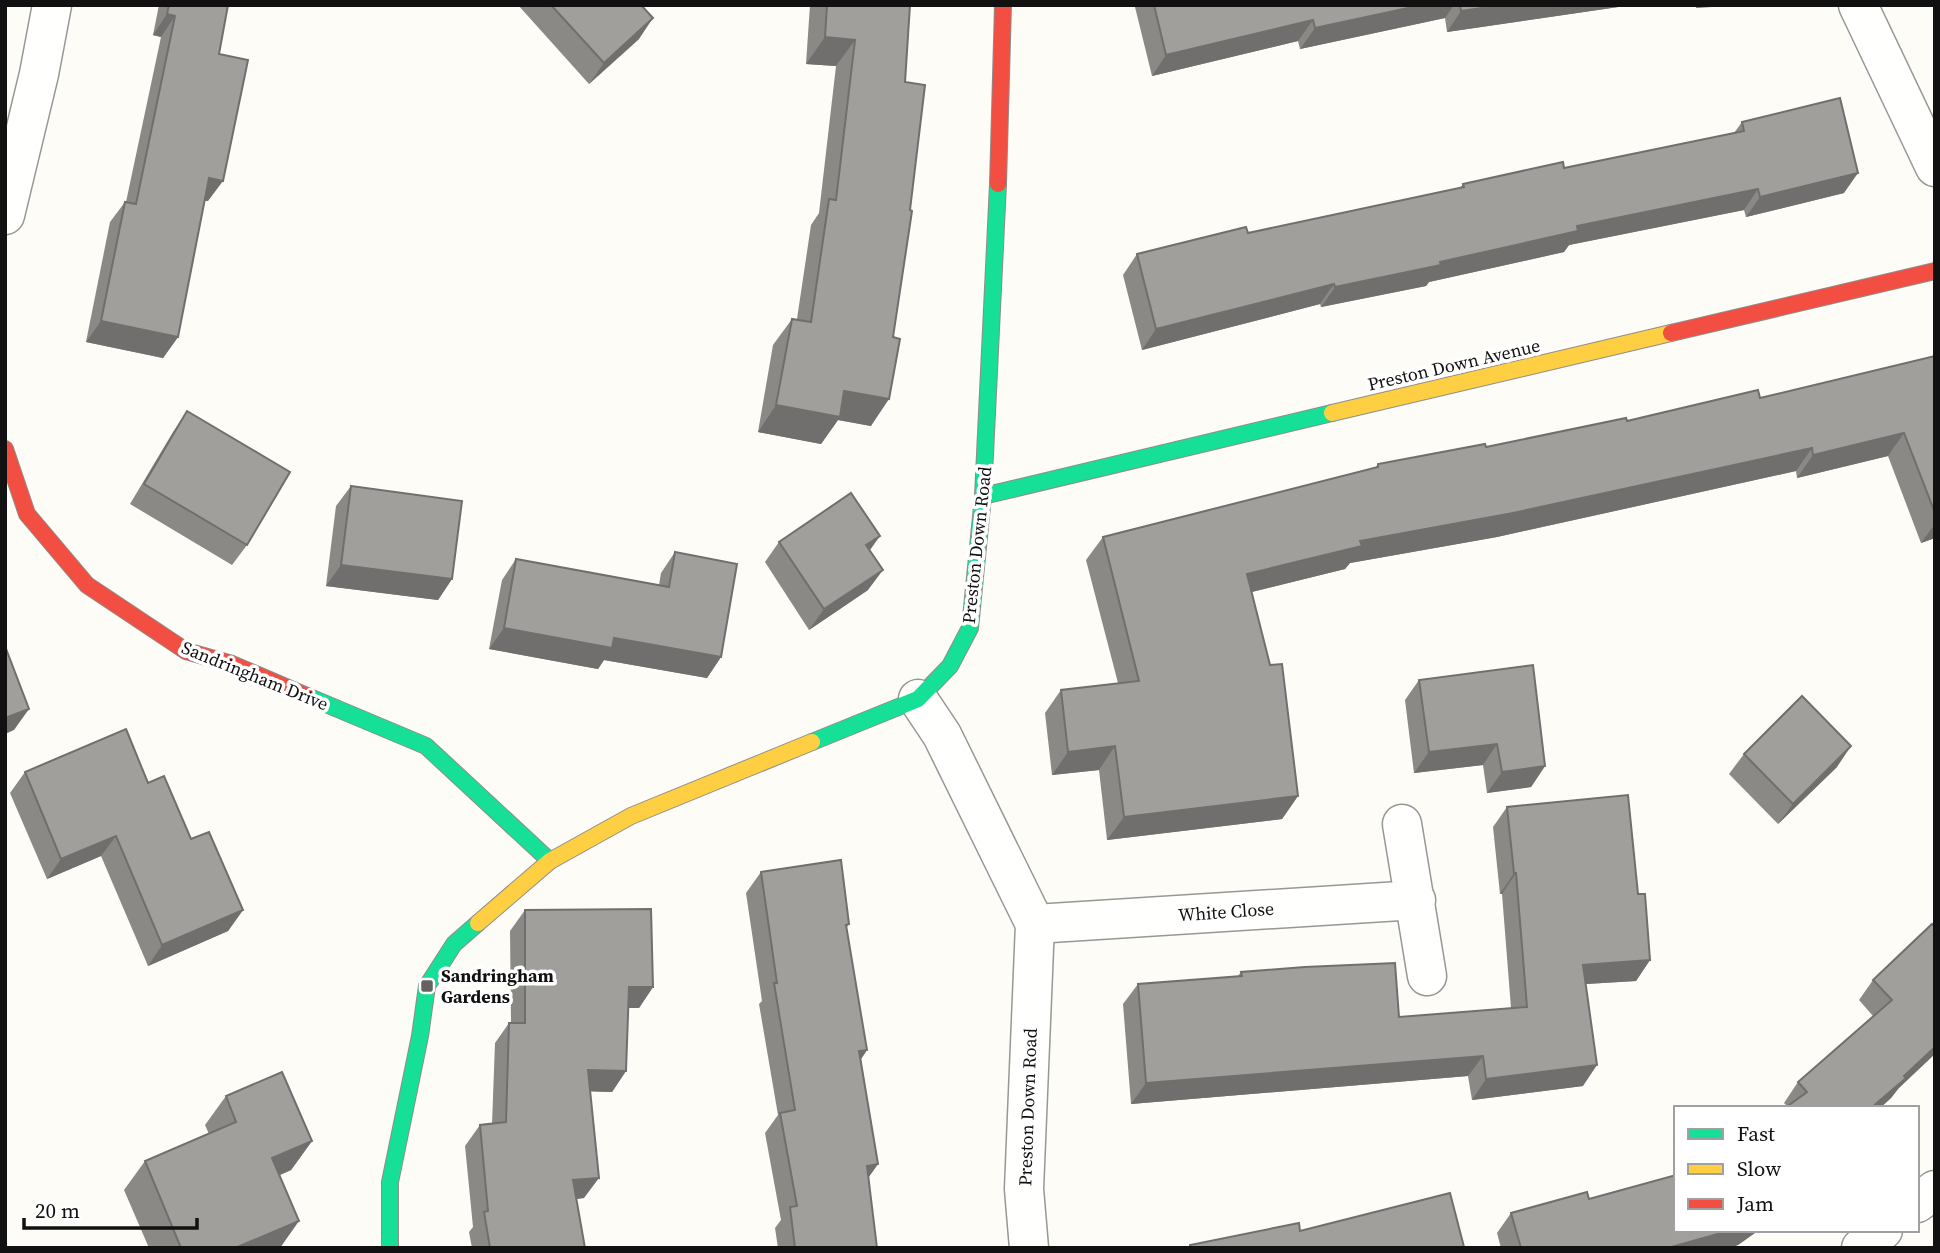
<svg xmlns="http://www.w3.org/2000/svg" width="1940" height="1253" font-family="'Source Serif 4',serif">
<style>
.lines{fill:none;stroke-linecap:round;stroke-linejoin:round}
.street-casing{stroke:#979795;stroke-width:41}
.fast-casing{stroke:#8e8d8b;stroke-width:18}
.slow-casing{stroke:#8e8d8b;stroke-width:18}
.jam-casing{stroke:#8e8d8b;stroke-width:18}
.street{stroke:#fffffe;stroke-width:38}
.fast{stroke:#16e098;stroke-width:16}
.slow{stroke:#ffcf43;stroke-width:16}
.jam{stroke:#f24e42;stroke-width:16}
.wall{fill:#8a8986}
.shaded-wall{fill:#716f6d}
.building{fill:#a19f9c;stroke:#716f6d;stroke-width:2}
.poi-dot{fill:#646362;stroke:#fff;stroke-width:2.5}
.labels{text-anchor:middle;stroke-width:7;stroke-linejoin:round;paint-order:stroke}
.street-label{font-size:18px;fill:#111;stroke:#fff}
.poi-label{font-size:18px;font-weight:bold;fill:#111;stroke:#fff;text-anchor:start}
</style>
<rect width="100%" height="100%" fill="#fdfcf7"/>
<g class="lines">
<defs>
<g id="street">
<polyline points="1858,5 1935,167"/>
<polyline points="5,215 39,74 52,5"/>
<polyline points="918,699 942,735 1035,924 1024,1189 1029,1248"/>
<polyline points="1402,824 1427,976"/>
<polyline points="1035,924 1416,900"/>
<polyline points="1917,1203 1935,1190"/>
<polyline points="1861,1248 1883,1230"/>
</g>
<g id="fast">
<polyline points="983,496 1332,413"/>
<polyline points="307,696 426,746 550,861"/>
<polyline points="812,742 918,699 950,666 970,628 983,496 998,184"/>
<polyline points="390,1248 390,1182 420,1036 427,986 454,944 478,923"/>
</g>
<g id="slow">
<polyline points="1332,413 1671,333"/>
<polyline points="478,923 550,861 631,816 812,742"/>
</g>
<g id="jam">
<polyline points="998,184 1003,5"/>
<polyline points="1671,333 1935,271"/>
<polyline points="5,449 27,514 87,585 186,651 232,664 307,696"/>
</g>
</defs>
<use href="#street" class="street-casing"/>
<use href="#fast" class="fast-casing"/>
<use href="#slow" class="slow-casing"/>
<use href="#jam" class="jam-casing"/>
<use href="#street" class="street"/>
<use href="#fast" class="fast"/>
<use href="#slow" class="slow"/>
<use href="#jam" class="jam"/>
</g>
<g class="wall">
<polygon points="159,5 228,5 219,54 208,201 205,201 178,337 163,358 86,342 110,222 125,202 126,202 161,37 153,35"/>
<polygon points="518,5 641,5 639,39 589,84"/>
<polygon points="810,5 910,5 871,426 838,420 821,444 758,432 773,345 792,319 797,319 811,225 819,213 836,66 806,64"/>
<polygon points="1136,5 1632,5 1447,32 1445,18 1300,49 1298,41 1152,76 1135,7"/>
<polygon points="1742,122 1844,193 1746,217 1744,210 1569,245 1564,252 1429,282 1426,286 1321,307 1320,304 1142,350 1123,275 1137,254 1248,233 1460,188 1463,184 1564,168 1734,133"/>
<polygon points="1935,356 1935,538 1921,543 1888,456 1797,478 1796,471 1497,537 1350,563 1345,569 1252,592 1298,796 1282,819 1107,840 1099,770 1052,775 1045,713 1061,690 1118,683 1086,560 1103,537 1375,468 1378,464 1486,447 1627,421 1760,398"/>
<polygon points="187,411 247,545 232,565 130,504 173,432"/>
<polygon points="351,486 452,579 438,600 326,586 336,506"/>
<polygon points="779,542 868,590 809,630 765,562"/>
<polygon points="675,552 721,657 707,678 604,660 598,669 489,649 502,580 516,559 659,585 661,573"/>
<polygon points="1419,680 1545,766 1531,787 1487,793 1483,765 1414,773 1405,700"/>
<polygon points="1744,754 1837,767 1778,824 1729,774"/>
<polygon points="25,772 148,783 191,839 243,910 228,931 148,966 101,856 47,879 10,793"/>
<polygon points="1507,807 1638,894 1650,960 1636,981 1586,984 1583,1086 1472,1100 1468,1076 1131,1104 1123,1004 1138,984 1238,976 1241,972 1399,1017 1511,1008 1502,894 1500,894 1493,827"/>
<polygon points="761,872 849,924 846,928 867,1050 861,1059 878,1164 868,1178 877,1248 778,1248 775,1228 781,1220 765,1133 778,1115 759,1004 762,1001 746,893"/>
<polygon points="525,910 653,987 639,1008 628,1008 626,1071 612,1092 590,1091 584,1198 576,1199 585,1248 472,1248 469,1232 473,1227 465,1146 480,1125 492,1124 495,1043 509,1023 511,1023 510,931"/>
<polygon points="1932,924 1898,1089 1891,1098 1880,1108 1785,1108 1787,1106 1784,1103 1798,1082 1873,1016 1859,1000 1873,980"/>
<polygon points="226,1096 312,1141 291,1170 280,1175 280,1248 149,1248 124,1190 145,1161 209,1134 205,1125"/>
<polygon points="1589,1199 1676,1230 1759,1230 1738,1245 1729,1248 1501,1248 1497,1233 1511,1213"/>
</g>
<g class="shaded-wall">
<polygon points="1422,5 1454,5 1445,18 1300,49 1315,28"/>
<polygon points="1503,5 1632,5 1447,32 1461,11"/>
<polygon points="1697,5 1744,5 1696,8"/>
<polygon points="167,14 175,16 161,37 153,35"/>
<polygon points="653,18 639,39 589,84 604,63"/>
<polygon points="1313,20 1298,41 1152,76 1166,55"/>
<polygon points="825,37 855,40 836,66 806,64"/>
<polygon points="1858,173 1844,193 1746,217 1760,197"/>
<polygon points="209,178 223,181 208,201 195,198"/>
<polygon points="1758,189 1744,210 1569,245 1564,252 1429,282 1426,286 1321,307 1335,287 1440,262 1577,226"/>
<polygon points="1334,284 1320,304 1142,350 1156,329"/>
<polygon points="101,321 178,337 163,358 86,342"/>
<polygon points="844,391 889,399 871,426 838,420 821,444 758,432 776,405"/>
<polygon points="1904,433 1888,456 1797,478 1813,455"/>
<polygon points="1812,448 1796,471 1497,537 1350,563 1345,569 1231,597 1247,574 1360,541"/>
<polygon points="1935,524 1935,538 1921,543"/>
<polygon points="880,536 865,557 866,545"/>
<polygon points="341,565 452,579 438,600 326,586"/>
<polygon points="883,570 868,590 809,630 824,609"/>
<polygon points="504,628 614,638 721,657 707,678 604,660 598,669 489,649"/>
<polygon points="29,709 14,730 5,734 5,718"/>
<polygon points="1497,744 1483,765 1414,773 1429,752"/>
<polygon points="1115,746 1099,770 1052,775 1068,752"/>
<polygon points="1851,746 1837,767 1778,824 1793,804"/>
<polygon points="1545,766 1531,787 1487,793 1502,772"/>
<polygon points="1298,796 1282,819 1107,840 1124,817"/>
<polygon points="116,836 101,856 47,879 61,859"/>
<polygon points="1514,873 1516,873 1502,894 1500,894"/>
<polygon points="243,910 228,931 148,966 162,945"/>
<polygon points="1650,960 1636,981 1569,985 1583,965"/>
<polygon points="629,987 653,987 639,1008 614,1008"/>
<polygon points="1935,1047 1935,1054 1898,1089 1891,1098 1880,1108 1871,1108"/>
<polygon points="867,1050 853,1071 859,1051"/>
<polygon points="1483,1056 1468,1076 1131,1104 1146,1083"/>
<polygon points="1597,1065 1583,1086 1472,1100 1486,1079"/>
<polygon points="588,1070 626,1071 612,1092 574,1091"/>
<polygon points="312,1141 291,1170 252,1187 272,1158"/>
<polygon points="878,1164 863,1185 867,1166"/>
<polygon points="599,1178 584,1198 558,1201 573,1180"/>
<polygon points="299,1221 280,1248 235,1248"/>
<polygon points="1732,1230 1759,1230 1738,1245 1729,1248 1668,1248"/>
</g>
<g class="building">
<polygon points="169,5 228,5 219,54 248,60 223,181 209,178 178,337 101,321 125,202 136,204 175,16 167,14"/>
<polygon points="551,5 641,5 653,18 604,63"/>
<polygon points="827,5 910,5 905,82 925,85 910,210 912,211 893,337 900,339 889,399 844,391 840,417 776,405 792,319 811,322 829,199 836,200 855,40 825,37"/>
<polygon points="1154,5 1422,5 1315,28 1313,20 1166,55"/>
<polygon points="1460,5 1503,5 1461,11"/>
<polygon points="1840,98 1858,173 1760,197 1758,189 1577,226 1578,231 1440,262 1441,265 1335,287 1334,284 1156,329 1137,254 1246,227 1248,233 1464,187 1463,184 1563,162 1564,168 1744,131 1742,122"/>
<polygon points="1935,356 1935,513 1904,433 1813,455 1812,448 1513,513 1360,541 1362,546 1247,574 1270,665 1282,664 1298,796 1124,817 1115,746 1068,752 1061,690 1139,681 1103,537 1378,467 1378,464 1485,444 1486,447 1626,418 1627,421 1758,390 1760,398"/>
<polygon points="187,411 290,472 247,545 144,484"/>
<polygon points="351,486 462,501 452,579 341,565"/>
<polygon points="851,493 880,536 866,545 883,570 824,609 779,542"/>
<polygon points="675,552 737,564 721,657 614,638 612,648 504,628 516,559 669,587"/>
<polygon points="5,646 29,709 5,718"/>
<polygon points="1533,665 1545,766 1502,772 1497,744 1429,752 1419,680"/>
<polygon points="1802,696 1851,746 1793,804 1744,754"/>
<polygon points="126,729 148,783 164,776 191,839 209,832 243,910 162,945 116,836 61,859 25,772"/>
<polygon points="1628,795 1638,894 1645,894 1650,960 1583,965 1597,1065 1486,1079 1483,1056 1146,1083 1138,984 1242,976 1241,972 1305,967 1395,963 1399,1017 1527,1007 1516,873 1514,873 1507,807"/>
<polygon points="841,860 849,924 846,925 867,1050 859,1051 878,1164 867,1166 877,1248 795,1248 790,1207 797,1206 780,1113 795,1110 774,983 777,983 761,872"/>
<polygon points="651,909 653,987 629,987 626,1071 588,1070 599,1178 573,1180 585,1248 490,1248 484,1212 488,1211 480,1125 506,1122 509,1023 525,1023 525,910"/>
<polygon points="1932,924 1935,927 1935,1047 1904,1076 1906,1078 1871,1108 1785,1108 1807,1092 1798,1082 1892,1000 1873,980"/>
<polygon points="282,1072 312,1141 272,1158 299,1221 235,1248 181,1248 145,1161 236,1122 226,1096"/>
<polygon points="1676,1175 1676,1230 1732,1230 1668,1248 1521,1248 1511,1213 1587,1192 1589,1199"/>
<polygon points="1450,1193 1464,1247 1463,1248 1190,1248 1190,1245 1299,1223 1300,1231"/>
</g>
<rect class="poi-dot" x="420" y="979" width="14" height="14" rx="3.5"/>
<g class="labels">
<g class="street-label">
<text transform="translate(1454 365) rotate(-13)" y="6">Preston Down Avenue</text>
<text transform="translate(977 545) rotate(-84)" y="6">Preston Down Road</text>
<text transform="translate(255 676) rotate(22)" y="6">Sandringham Drive</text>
<text transform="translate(1226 912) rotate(-4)" y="6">White Close</text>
<text transform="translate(1028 1107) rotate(-88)" y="6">Preston Down Road</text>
</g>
<g class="poi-label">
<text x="441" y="982">Sandringham<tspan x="441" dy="21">Gardens</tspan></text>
</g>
</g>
<rect width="1940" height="1253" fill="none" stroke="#111111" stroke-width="14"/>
<rect x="1674" y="1106" width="245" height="126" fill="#ffffff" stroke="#a0a0a0" stroke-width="2"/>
<rect x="1688" y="1129" width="35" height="10" fill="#16e098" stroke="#a0a0a0" stroke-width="2"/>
<text x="1737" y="1141" font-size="21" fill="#111111">Fast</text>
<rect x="1688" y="1164" width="35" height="10" fill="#ffcf43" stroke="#a0a0a0" stroke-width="2"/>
<text x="1737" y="1176" font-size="21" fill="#111111">Slow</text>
<rect x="1688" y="1199" width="35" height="10" fill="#f24e42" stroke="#a0a0a0" stroke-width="2"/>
<text x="1737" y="1211" font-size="21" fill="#111111">Jam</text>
<path d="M24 1218v10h173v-10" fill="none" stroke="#111111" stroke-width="3.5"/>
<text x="35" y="1218" font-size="21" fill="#111111" stroke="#ffffff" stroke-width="5" paint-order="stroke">20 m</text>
</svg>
